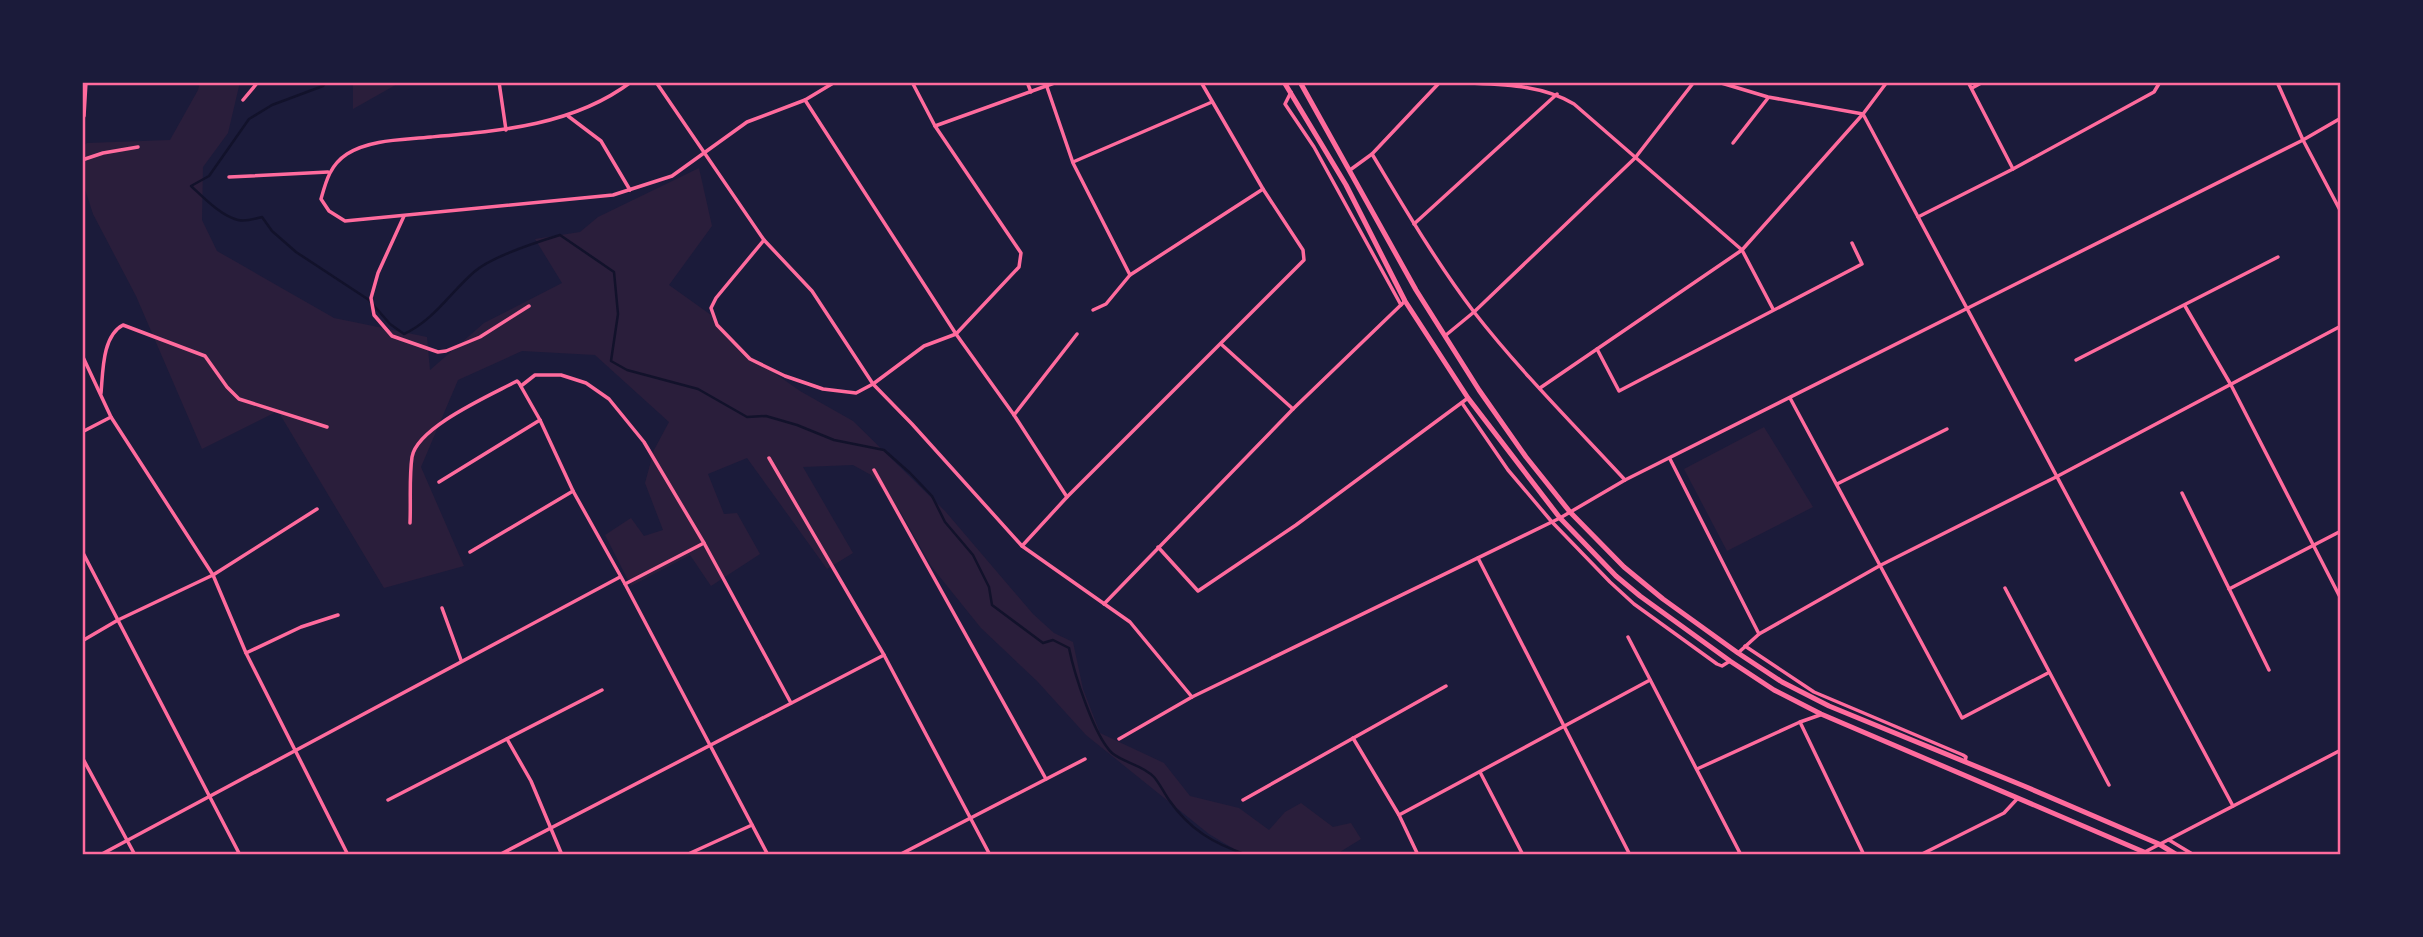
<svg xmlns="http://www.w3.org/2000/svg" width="2423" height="937" font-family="'Exo 2',sans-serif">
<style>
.green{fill:#2a1e3b}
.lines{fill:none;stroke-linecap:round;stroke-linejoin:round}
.stream{stroke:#12122b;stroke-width:2.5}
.minor{stroke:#ff6b9d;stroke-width:3.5}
.secondary{stroke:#ff6b9d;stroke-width:5}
.neatline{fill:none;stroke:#ff6b9d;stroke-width:2.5}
</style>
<rect width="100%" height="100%" fill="#1b1b3a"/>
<g class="green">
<polygon points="200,82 240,82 228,133 203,167 202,220 217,251 334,318 427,337 430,370 484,323 562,283 535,239 580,232 598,217 699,168 712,226 669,285 711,315 749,355 800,391 853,421 945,511 1033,614 1054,633 1073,642 1083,689 1100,733 1164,763 1190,796 1239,808 1269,830 1285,812 1301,803 1333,827 1351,823 1361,839 1335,855 1244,855 1209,834 1086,735 1037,681 981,628 931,566 900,511 871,475 853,465 803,467 853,553 827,569 747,458 708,474 724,514 737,513 760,554 711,586 690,555 631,586 605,535 631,518 644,536 663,530 645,483 654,450 669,422 595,355 522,351 458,380 421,467 464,566 384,588 278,411 202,449 136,296 93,214 82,180 82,147 87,143 170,140 198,90"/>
<polygon points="353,82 399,82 399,83 353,109"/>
<polygon points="1764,427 1813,507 1727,551 1684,469"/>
</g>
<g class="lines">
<path class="stream" d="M326,82L323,86L272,105L249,119L209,176L191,186C204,198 221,216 238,220C246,222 254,219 262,217L272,231L296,252L369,300L390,324L404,334C434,320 450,293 474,272C492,256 537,242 560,235L614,272L618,314L611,361L627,370L698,389L747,417L766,416L797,425L834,440L884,450L910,473L932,496L945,522L973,555L989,587L992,605L1043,643L1053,640L1069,648C1074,673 1094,736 1112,753C1124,763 1143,765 1154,777C1160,784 1164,793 1169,800C1190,830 1213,843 1247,855"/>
<g class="minor">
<polyline points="499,82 506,130"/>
<path d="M631,82C574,125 501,131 431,137C404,140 371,139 347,154C330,165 326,181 321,199L329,211L345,221L613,195L672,176L747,122L805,100L835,82"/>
<polyline points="656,82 764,240 812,291 873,384 912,424 1022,546 1130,622 1192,697"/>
<polyline points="1027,82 1031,92"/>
<path d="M1450,82C1492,85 1537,82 1574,104L1742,250L1773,309"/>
<polyline points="1718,82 1768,97 1863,114 2233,806"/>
<polyline points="1968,82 2013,169"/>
<polyline points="2277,82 2303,140 2341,212"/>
<polyline points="1047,87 1073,163 1130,275 1263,189"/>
<polyline points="1972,88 1983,82"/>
<polyline points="1291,92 1285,104 1314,147 1401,305"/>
<polyline points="243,100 258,82"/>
<polyline points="805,100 956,334 1014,415 1067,497"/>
<polyline points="84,116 86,82"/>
<polyline points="568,116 601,141 630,190"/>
<polyline points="935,126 1057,82"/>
<polyline points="1733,143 1768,98"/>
<path d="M1372,154C1404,207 1436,262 1474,312C1520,371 1574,425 1625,480"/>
<polyline points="82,160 103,153 138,147"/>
<polyline points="1073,162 1212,102"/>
<polyline points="1350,170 1372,154 1440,82"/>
<polyline points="229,177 328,172"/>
<polyline points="404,216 378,273 371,298 374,315 392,336 438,352 446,351 480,337 529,306"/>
<polyline points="1918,217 2013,169 2154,92 2160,82"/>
<polyline points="1414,224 1557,94"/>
<polyline points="764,240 716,298 711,308 717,325 750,359 785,376 823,389 856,393 873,384 924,346 956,334 1019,267 1021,253 935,126 912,82"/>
<polyline points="2185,306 2231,385 2341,599"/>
<polyline points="1093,310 1106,304 1130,275"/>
<polyline points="1446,335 1474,312 1635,158 1694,82"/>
<polyline points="1221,344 1293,409"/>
<polyline points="1597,349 1619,391 1862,264 1852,243"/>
<polyline points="82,355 111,417 213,575 246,653 348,855"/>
<polyline points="2076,360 2278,257"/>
<polyline points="521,386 535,375 561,375 586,383 609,399 644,442 704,543 791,703"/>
<polyline points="1540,388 1742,250 1863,114 1887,82"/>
<path d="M101,393C103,372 102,336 123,325L205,356L227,387L239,399L327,427"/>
<polyline points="1790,398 1962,718 2048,673"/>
<polyline points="1462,403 1508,470 1552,522 1610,582 1634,604 1717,664 1722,666 1730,661"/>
<polyline points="1014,415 1077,334"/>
<polyline points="82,432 111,417"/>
<polyline points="769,458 884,655 990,855"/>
<polyline points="1670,459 1759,634"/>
<polyline points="874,470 1046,779"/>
<polyline points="439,482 540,420"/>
<polyline points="1837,484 1947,429"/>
<polyline points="2182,493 2269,670"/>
<path d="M410,523C411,502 409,478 412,457C417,427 491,395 517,381L519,383L540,420L573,491L625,584L768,855"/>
<polyline points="1022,546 1067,497 1304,260 1303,250 1263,189 1201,82"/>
<polyline points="1158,547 1198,591 1296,525 1468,398"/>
<polyline points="82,551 240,855"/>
<polyline points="470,552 573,491"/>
<polyline points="1478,558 1630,855"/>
<polyline points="625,584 704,543"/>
<polyline points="2005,588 2109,785"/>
<polyline points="2229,589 2341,531"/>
<polyline points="1104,604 1293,409 1405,301"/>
<polyline points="442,608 461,660"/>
<polyline points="1628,637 1741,855"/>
<polyline points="82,641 118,620 213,575 317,509"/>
<polyline points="1745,646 1814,692 1963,755 1966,757 1965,762"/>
<polyline points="246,653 301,627 338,615"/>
<polyline points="1738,653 1759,634 1881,565 2056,477 2341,326"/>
<polyline points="1820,715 1800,722 1864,855"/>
<polyline points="1353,738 1399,815 1418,855"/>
<polyline points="507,739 531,781 562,855"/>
<polyline points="1119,739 1192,697 1560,518 1625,480 2303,140 2341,118"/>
<polyline points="82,757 135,855"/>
<polyline points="1697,769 1800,722"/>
<polyline points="1480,772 1523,855"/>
<polyline points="388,800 602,690"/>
<polyline points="1243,800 1446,686"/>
<polyline points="1399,815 1650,680"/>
<polyline points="2169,840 2194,855"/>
<polyline points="100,855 620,577"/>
<polyline points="499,855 884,655"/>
<polyline points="686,855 752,825"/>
<polyline points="899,855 1085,759"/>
<polyline points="1920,855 2004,813 2017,799"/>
<polyline points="2139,855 2341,750"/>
</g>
<g class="secondary">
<polyline points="1284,82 1346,185 1405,301 1468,398 1560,518 1616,576 1640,596 1730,661 1774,690 1821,714 2151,855"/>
<polyline points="1300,82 1416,290 1479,390 1526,457 1570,512 1624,567 1663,599 1738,653 1782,682 1829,706 2024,786 2159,844 2177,855"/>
</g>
</g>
<rect width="2423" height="937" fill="none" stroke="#1b1b3a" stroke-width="168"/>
<rect x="84" y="84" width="2255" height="769" class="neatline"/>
</svg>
